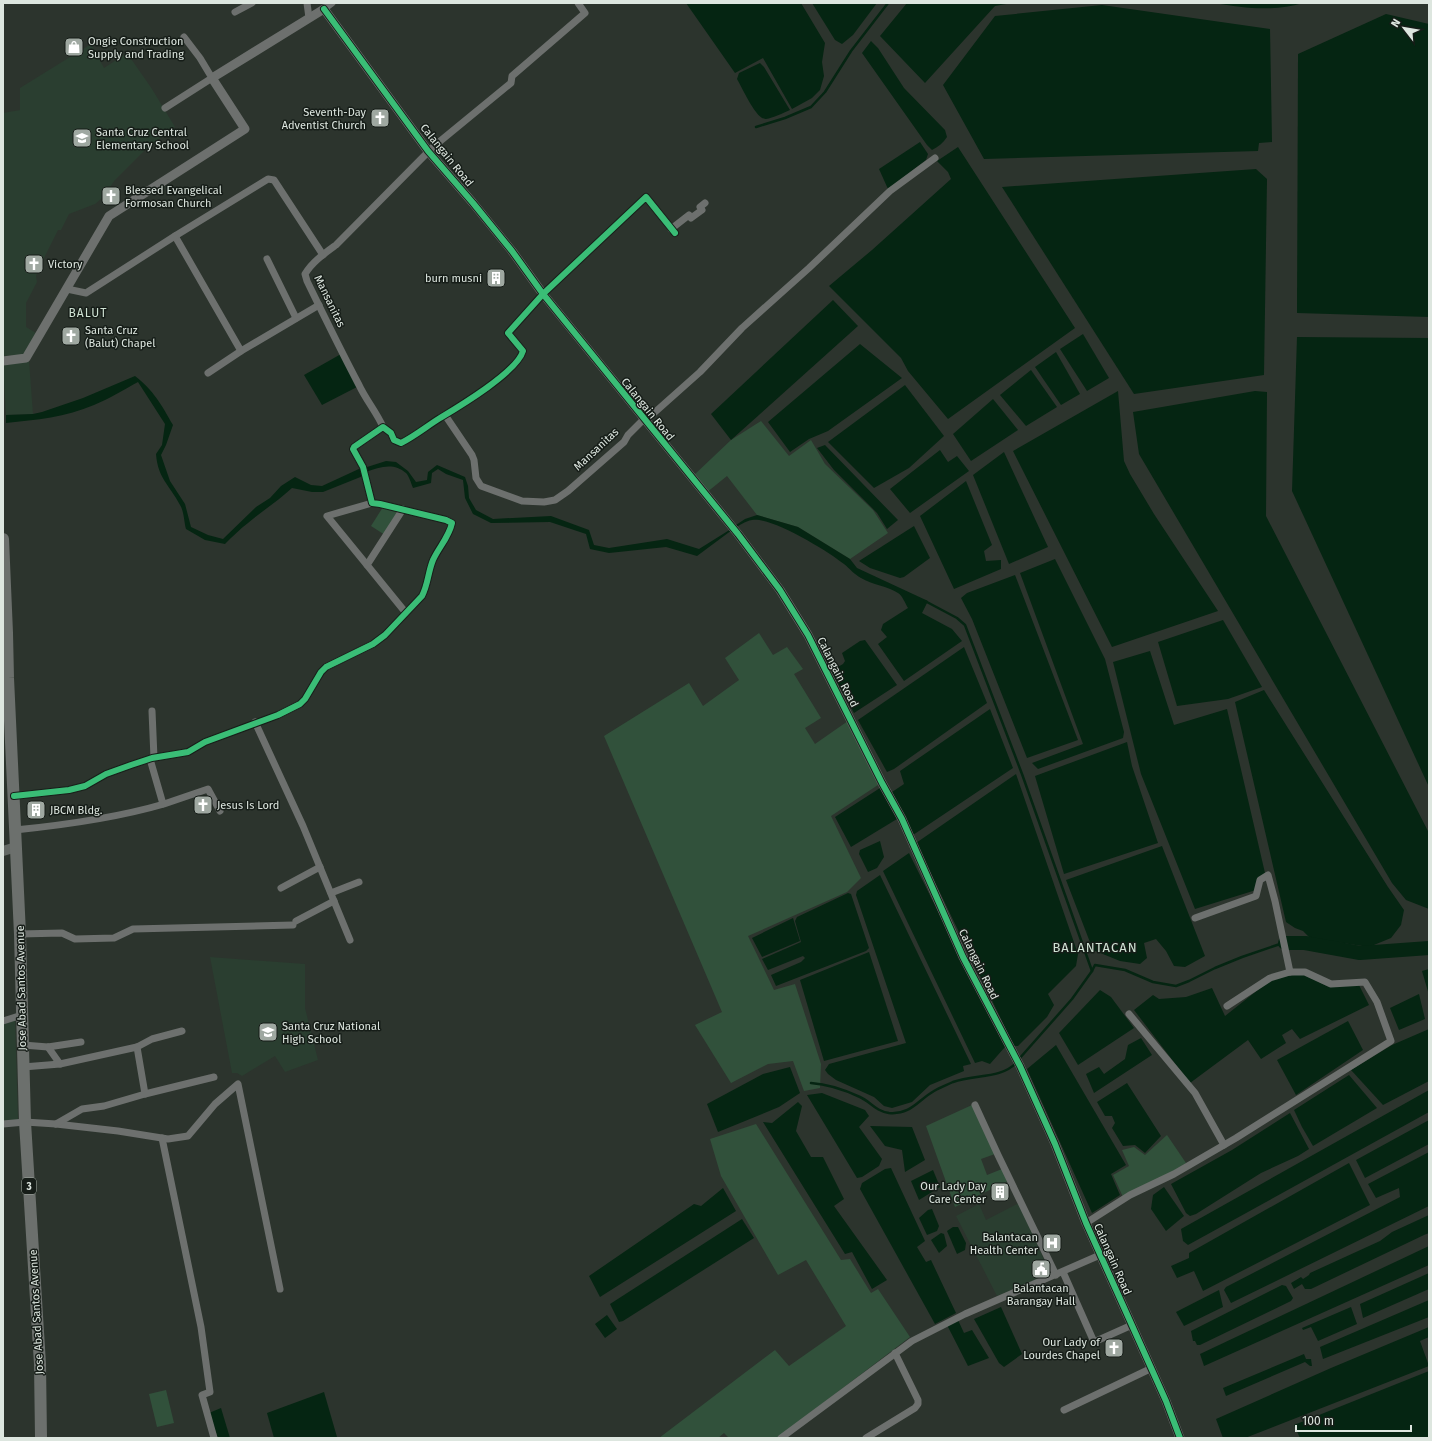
<svg xmlns="http://www.w3.org/2000/svg" width="1432" height="1441" font-family="'Fira Sans',sans-serif">
<style>
.built{fill:#2a3e30}
.green{fill:#31513b}
.water{fill:#052512}
.lines{fill:none;stroke-linecap:round;stroke-linejoin:round}
.stream{stroke:#052512;stroke-width:2.5}
.river{stroke:#052512;stroke-width:14}
.minor{stroke:#6d706e;stroke-width:7}
.tertiary{stroke:#6d706e;stroke-width:9}
.secondary{stroke:#646a65;stroke-width:10}
.primary{stroke:#6c706d;stroke-width:12}
.cycleway-casing{stroke:#161d18;stroke-width:8}
.cycleway{stroke:#3abd76;stroke-width:6}
.labels{text-anchor:middle;stroke-width:3;stroke-linejoin:round;paint-order:stroke}
.shield{fill:#161d18;stroke:#a1aaa3;stroke-width:1}
.shield-label{font-size:10px;font-weight:bold;fill:#dde6df}
.poi-label{font-size:11px;fill:#dde6df;stroke:#161d18;text-anchor:start}
.street-label{font-size:11px;fill:#dde6df;stroke:#161d18}
.neighbourhood-label{font-size:12px;letter-spacing:1px;fill:#d0e3d4;stroke:#161d18}
.quarter-label{font-size:13px;letter-spacing:1px;fill:#d0e3d4;stroke:#161d18}
</style>
<rect width="100%" height="100%" fill="#2c342d"/>
<g class="built">
<polygon points="91,44 104,68 127,53 152,89 175,127 146,149 115,180 102,198 95,204 69,214 61,230 58,230 41,264 36,276 37,282 26,303 26,327 36,333 24,355 3,356 3,113 20,110 20,88"/>
<polygon points="29,360 33,414 6,415 3,364"/>
<polygon points="210,957 305,964 305,1008 318,1060 285,1072 275,1056 242,1076 237,1073 232,1073"/>
<polygon points="15,1019 18,1120 3,1122 3,1023"/>
<polygon points="1019,1203 1045,1262 1033,1269 1038,1279 997,1296 956,1216 979,1204 986,1220"/>
</g>
<g class="green">
<polygon points="761,421 789,456 811,440 825,464 873,510 888,533 850,559 798,527 757,515 727,476 706,493 693,476 731,440"/>
<polygon points="383,507 400,510 385,535 371,526"/>
<polygon points="759,633 773,655 787,647 803,669 794,674 821,718 805,728 815,744 848,721 878,785 831,816 861,878 847,892 748,936 774,990 795,984 821,1064 820,1088 804,1091 793,1061 768,1064 731,1083 695,1025 722,1012 604,736 689,683 703,706 739,680 725,658"/>
<polygon points="972,1105 995,1154 981,1159 987,1175 1002,1169 1008,1181 955,1207 926,1126"/>
<polygon points="756,1124 841,1260 850,1259 871,1293 878,1289 910,1337 777,1438 729,1438 724,1433 718,1438 659,1438 775,1350 789,1366 846,1326 806,1260 778,1275 721,1176 710,1139"/>
<polygon points="1167,1135 1186,1163 1172,1172 1123,1197 1113,1175 1129,1166 1122,1150 1134,1147 1145,1155"/>
<polygon points="166,1390 174,1423 157,1427 149,1394"/>
</g>
<g class="water">
<polygon points="686,3 801,3 825,43 822,62 824,76 820,90 812,98 792,109 763,58 735,73"/>
<polygon points="812,3 877,3 853,35 842,44 835,40"/>
<polygon points="907,3 1012,3 995,6 925,83 880,36"/>
<path d="M1214,3H1303C1272,12 1245,8 1214,3Z"/>
<polygon points="1102,5 1270,29 1272,142 1259,143 1258,151 984,159 943,85 995,16"/>
<polygon points="1386,14 1429,24 1429,317 1297,313 1298,54"/>
<path d="M871,41L878,48L904,88L945,130L947,137C943,143 938,147 932,150L927,145L862,53Z"/>
<path d="M760,63L764,67L790,110C783,113 773,118 766,119C756,120 742,87 737,79L739,73Z"/>
<polygon points="920,142 928,154 926,160 888,189 879,169"/>
<polygon points="958,147 1075,328 948,419 908,371 901,358 829,286 872,250 951,179 948,172 937,161"/>
<polygon points="1256,169 1267,179 1264,375 1134,394 1002,187"/>
<polygon points="833,300 858,326 731,440 711,414"/>
<polygon points="1083,334 1109,378 1087,391 1060,349"/>
<polygon points="1297,337 1429,338 1429,787 1292,491"/>
<polygon points="860,344 902,378 828,431 809,439 790,452 768,422"/>
<polygon points="1056,352 1080,394 1061,405 1035,367"/>
<polygon points="341,354 357,387 322,405 304,375"/>
<polygon points="1031,370 1057,407 1026,426 1000,395"/>
<path d="M135,376C154,391 161,404 173,425L166,445L161,455L170,481L185,504L191,527L208,535L223,539L256,507L270,498L281,486L295,477L311,485L322,486L361,468L363,476L323,492H312L292,488C278,501 262,511 248,523C240,529 232,537 225,544L205,540L186,529C184,522 184,511 180,505C169,484 158,479 156,454L162,445L165,424L138,382C123,390 109,399 94,405C66,417 36,420 6,423V415L33,414L42,412L83,398Z"/>
<polygon points="905,385 944,436 909,468 874,488 828,442"/>
<polygon points="1118,391 1124,461 1130,474 1154,514 1218,611 1112,647 1013,451"/>
<polygon points="1255,391 1267,392 1266,516 1429,833 1429,909 1406,900 1392,883 1139,454 1133,412"/>
<polygon points="993,399 1018,430 971,461 953,434"/>
<polygon points="825,445 898,520 887,529 877,513 834,470 817,448"/>
<polygon points="940,450 948,462 957,456 969,471 910,513 890,489"/>
<polygon points="1004,452 1048,547 1009,564 973,475"/>
<path d="M386,461L396,462L408,471L416,482L427,480L428,472L437,465L465,477L468,486L469,498L476,510L493,519L551,516L589,530L594,545L609,548L667,539L699,549L731,529L732,530L697,556L666,547L609,553L590,549L586,534L550,522L491,523L473,514L465,498L463,480L446,474L438,469L432,473L431,483L413,488C411,483 409,476 406,473C394,462 379,467 366,472L364,468Z"/>
<polygon points="966,481 992,545 984,551 986,561 1001,560 1001,569 954,589 920,516"/>
<path d="M757,515L798,527L850,559L857,568L928,601L922,613L952,629L962,641L904,681L878,644L887,637L881,630L883,624L908,608C905,603 902,595 898,593C888,586 872,585 861,578C854,574 850,569 844,564C829,552 771,516 752,520C745,521 739,526 733,529V527L745,519Z"/>
<polygon points="914,526 930,558 904,577 900,578 870,568 859,561"/>
<polygon points="1055,559 1105,659 1124,732 1123,738 1038,769 1032,763 1083,744 1020,573"/>
<polygon points="1015,575 1078,740 1027,758 972,619 961,598 967,593"/>
<polygon points="1223,620 1262,687 1228,699 1177,706 1158,642"/>
<polygon points="865,640 897,685 854,713 831,671 843,664 845,661 842,653 860,641"/>
<polygon points="964,647 987,703 894,769 887,772 858,720"/>
<polygon points="1150,651 1174,725 1227,709 1265,873 1256,890 1195,909 1141,774 1113,662"/>
<polygon points="1264,690 1388,887 1404,910 1401,925 1391,938 1369,947 1310,938 1303,931 1295,928 1286,922 1235,702"/>
<polygon points="990,709 1013,768 913,835 892,792 904,784 900,771"/>
<polygon points="1127,742 1132,766 1158,843 1064,874 1035,776"/>
<polygon points="1016,774 1078,954 1076,966 1048,994 1054,1005 1047,1017 1018,1046 1014,1046 916,843"/>
<polygon points="880,788 897,819 851,847 835,817"/>
<polygon points="880,841 884,857 877,868 868,872 859,854 860,850"/>
<polygon points="1162,846 1205,956 1185,967 1174,966 1166,951 1156,939 1144,943 1147,958 1140,964 1120,961 1093,950 1066,880"/>
<polygon points="909,853 1005,1047 990,1064 982,1061 975,1063 883,871"/>
<polygon points="880,875 971,1064 963,1066 964,1071 930,1085 912,1102 892,1108 884,1106 874,1097 836,1080 828,1074 825,1070 829,1064 906,1043 856,895 857,891"/>
<polygon points="848,893 851,894 869,948 866,951 776,986 771,975 801,962 805,958 803,956 768,970 762,959 801,942 795,921 797,917"/>
<polygon points="793,918 800,941 762,957 752,938"/>
<polygon points="869,952 898,1041 824,1061 800,980"/>
<polygon points="1429,969 1429,995 1422,971"/>
<polygon points="1302,974 1329,987 1359,985 1369,1005 1300,1039 1292,1029 1282,1035 1286,1043 1261,1059 1248,1040 1190,1083 1134,1010 1153,995 1159,999 1186,997 1212,988 1225,1016 1273,978"/>
<polygon points="1100,990 1111,997 1134,1028 1078,1065 1059,1033"/>
<polygon points="1419,994 1425,1019 1399,1030 1390,1008"/>
<polygon points="1348,1021 1363,1050 1296,1095 1277,1060"/>
<polygon points="1429,1029 1429,1081 1383,1105 1351,1070 1392,1045"/>
<polygon points="1141,1038 1152,1055 1094,1093 1086,1074 1099,1067 1104,1074 1125,1059 1128,1045"/>
<polygon points="1056,1045 1126,1165 1111,1174 1120,1195 1092,1213 1027,1069"/>
<polygon points="790,1067 800,1093 779,1107 718,1132 707,1104 763,1074"/>
<polygon points="1349,1075 1377,1108 1313,1146 1302,1127 1294,1110"/>
<polygon points="1127,1083 1161,1136 1145,1153 1135,1145 1123,1146 1112,1128 1115,1123 1112,1116 1105,1116 1097,1102"/>
<polygon points="1429,1090 1429,1112 1188,1245 1183,1241 1181,1229"/>
<polygon points="822,1093 865,1110 869,1116 859,1127 882,1159 879,1166 862,1177 857,1178 807,1095"/>
<polygon points="798,1102 802,1106 796,1131 811,1157 823,1157 844,1199 834,1206 887,1280 872,1289 852,1252 845,1254 763,1122 772,1123"/>
<polygon points="1290,1113 1309,1149 1298,1156 1261,1173 1196,1214 1190,1216 1186,1213 1171,1184 1232,1150"/>
<polygon points="1429,1120 1429,1144 1365,1178 1356,1160"/>
<polygon points="870,1126 912,1127 925,1160 905,1172 902,1150 885,1146"/>
<polygon points="1429,1152 1429,1206 1231,1303 1224,1290 1226,1287 1400,1197 1399,1188 1376,1198 1368,1184"/>
<polygon points="1349,1163 1370,1205 1203,1291 1194,1271 1177,1278 1171,1266 1189,1258 1189,1253"/>
<polygon points="891,1168 925,1241 917,1247 926,1262 931,1260 956,1313 935,1324 860,1189 862,1183 885,1169"/>
<polygon points="933,1170 940,1187 919,1200 911,1181"/>
<polygon points="1164,1187 1184,1216 1166,1231 1151,1209 1153,1195"/>
<polygon points="723,1188 736,1211 600,1297 589,1276 694,1204 701,1206"/>
<polygon points="932,1209 939,1226 937,1231 927,1235 919,1218 928,1210"/>
<polygon points="1429,1215 1429,1233 1424,1235 1311,1289 1305,1289 1302,1284 1294,1289 1291,1283 1301,1277 1303,1279 1309,1275 1310,1273 1380,1241 1392,1232"/>
<polygon points="742,1219 754,1238 623,1321 619,1322 610,1304"/>
<polygon points="953,1227 958,1227 966,1243 965,1250 957,1254 947,1231"/>
<polygon points="941,1233 944,1234 947,1246 939,1253 931,1240"/>
<polygon points="1429,1246 1429,1265 1204,1366 1200,1354"/>
<polygon points="1429,1273 1429,1289 1363,1318 1360,1304"/>
<polygon points="1282,1285 1286,1286 1293,1298 1291,1301 1200,1345 1197,1345 1195,1341 1193,1341 1191,1331"/>
<polygon points="1219,1290 1223,1307 1184,1326 1176,1312"/>
<polygon points="1429,1300 1429,1317 1323,1359 1320,1347"/>
<polygon points="1001,1307 1022,1354 1004,1367 999,1363 974,1319"/>
<polygon points="1351,1307 1357,1324 1318,1341 1311,1327 1303,1330 1302,1328"/>
<polygon points="607,1315 617,1329 605,1338 595,1324"/>
<polygon points="958,1320 964,1333 972,1330 989,1358 968,1366 947,1325"/>
<polygon points="1429,1327 1429,1337 1420,1341 1429,1366 1245,1438 1223,1438 1216,1419 1331,1368"/>
<polygon points="1304,1354 1306,1359 1311,1359 1312,1366 1310,1366 1305,1362 1226,1396 1223,1388"/>
<polygon points="1429,1371 1429,1438 1300,1438 1294,1425"/>
<polygon points="324,1392 337,1437 335,1438 274,1438 267,1413"/>
<polygon points="221,1408 230,1438 218,1438 209,1413"/>
</g>
<g class="lines">
<g class="stream">
<polyline points="756,127 785,118 811,107 825,92 851,51 888,3"/>
<polyline points="925,601 957,618 965,625 1022,774 1092,971 1095,965 1125,970 1153,982 1176,986 1189,981 1215,968 1242,957 1283,943"/>
<polyline points="1019,1059 1072,999 1092,971"/>
<path d="M811,1083C827,1084 845,1090 860,1097C871,1102 875,1111 889,1113C911,1115 918,1100 934,1091C940,1087 947,1085 953,1082C974,1074 1001,1079 1016,1063"/>
</g>
<polyline class="river" points="1285,943 1305,943 1360,953 1429,948"/>
<g class="minor">
<polyline points="307,3 309,18"/>
<polyline points="324,9 332,3"/>
<polyline points="235,12 252,3"/>
<polyline points="165,108 212,78 200,58 184,37"/>
<polyline points="671,229 689,215 691,218 702,210 700,207 705,203"/>
<polyline points="175,236 241,351"/>
<polyline points="267,259 296,318"/>
<polyline points="67,289 86,293 175,236 268,179 274,180 323,255"/>
<polyline points="208,373 241,351 319,305"/>
<polyline points="445,415 472,455 474,460 476,478 481,486 522,501 544,502 555,500 568,491 624,442 628,435 644,419"/>
<polyline points="645,421 700,372 742,328 809,268 890,191 935,158"/>
<path d="M383,427C377,413 366,400 359,385C341,351 324,316 307,281L305,274C312,262 325,253 336,245L433,147L511,83L512,76L585,13L578,3"/>
<polyline points="403,509 367,565 406,613"/>
<polyline points="367,565 327,516 372,503"/>
<polyline points="152,711 154,758"/>
<polyline points="255,722 303,826 350,940"/>
<polyline points="150,759 163,804"/>
<path d="M14,796L69,790L85,786L106,774L131,765L152,758L188,752L205,742L278,715L300,704L305,699L321,672L326,667L373,644L385,635L422,596C428,585 428,572 433,560C439,547 449,537 452,523L446,520L380,504L372,503L363,467L353,449L354,447L383,427L391,433L394,440L401,443C415,436 427,426 440,418C460,406 517,372 523,351L508,333L543,294L646,197L675,233"/>
<path d="M15,830C65,825 116,818 164,804C179,799 193,794 208,789L220,811"/>
<polyline points="281,888 320,867"/>
<polyline points="331,893 359,882"/>
<polyline points="1195,918 1256,896 1260,880 1268,875 1275,901 1290,972"/>
<polyline points="296,921 334,901"/>
<polyline points="20,934 62,933 75,939 114,938 133,929 293,925"/>
<polyline points="1129,1014 1195,1093 1224,1145"/>
<polyline points="3,1021 22,1015"/>
<polyline points="23,1045 48,1047 81,1042"/>
<polyline points="48,1047 60,1064 137,1047 152,1039 182,1031"/>
<polyline points="137,1047 145,1094"/>
<polyline points="23,1067 60,1064"/>
<polyline points="975,1105 998,1155 1056,1275"/>
<polyline points="3,1124 25,1122 56,1124 118,1131 168,1139 188,1136 215,1104 238,1084 280,1289"/>
<polyline points="56,1124 82,1109 104,1106 145,1094 214,1077"/>
<polyline points="162,1138 201,1327 210,1392 202,1395 214,1438"/>
<polyline points="1086,1223 1130,1195 1174,1174 1236,1138 1391,1041 1377,1002 1365,982 1331,984 1305,972 1290,972 1270,978 1227,1006"/>
<polyline points="1063,1272 1094,1342 1132,1325"/>
<polyline points="1064,1410 1152,1368"/>
<polyline points="781,1438 912,1341 965,1314 1100,1255"/>
<polyline points="866,1438 915,1408 918,1404 918,1400 895,1353"/>
</g>
<polyline class="tertiary" points="3,361 26,358 109,216 245,129 212,78 324,9 428,151 473,203 512,251 543,294 738,534 780,590 808,635 882,783 902,819 963,957 1020,1066 1055,1144 1086,1223 1166,1401 1180,1438"/>
<polyline class="secondary" points="3,851 16,847"/>
<polyline class="primary" points="3,539 7,633 8,678 20,934 25,1122 40,1364 41,1438"/>
<defs>
<g id="cycleway">
<polyline points="324,9 428,151 473,203 512,251 543,294 738,534 780,590 808,635 882,783 902,819 963,957 1020,1066 1055,1144 1086,1223 1166,1401 1180,1438"/>
<path d="M14,796L69,790L85,786L106,774L131,765L152,758L188,752L205,742L278,715L300,704L305,699L321,672L326,667L373,644L385,635L422,596C428,585 428,572 433,560C439,547 449,537 452,523L446,520L380,504L372,503L363,467L353,449L354,447L383,427L391,433L394,440L401,443C415,436 427,426 440,418C460,406 517,372 523,351L508,333L543,294L646,197L675,233"/>
</g>
</defs>
<use href="#cycleway" class="cycleway-casing"/>
<use href="#cycleway" class="cycleway"/>
</g>
<defs>
<symbol id="shop-square" viewBox="-11 -11 22 22"><rect x="-9" y="-9" width="18" height="18" rx="4" fill="#9fa8a1" stroke="#161d18"/><path d="M-5-2.5h2.3a2.7 3.5 0 0 1 5.4 0H5L5.5 6h-11ZM-1.5-2.5h3a1.5 2.3 0 0 0-3 0Z" fill="#fff"/></symbol>
<symbol id="church-square" viewBox="-11 -11 22 22"><rect x="-9" y="-9" width="18" height="18" rx="4" fill="#9fa8a1" stroke="#161d18"/><path d="M-1.2-6h2.4v3.5h3.3v2.4h-3.3V6h-2.4V-.1h-3.3v-2.4h3.3Z" fill="#fff"/></symbol>
<symbol id="school-square" viewBox="-11 -11 22 22"><rect x="-9" y="-9" width="18" height="18" rx="4" fill="#9fa8a1" stroke="#161d18"/><path d="M0-5L7-2L0 1L-7-2ZM-4 1L0 2.5L4 1V4Q0 6-4 4Z" fill="#fff"/></symbol>
<symbol id="building-square" viewBox="-11 -11 22 22"><rect x="-9" y="-9" width="18" height="18" rx="4" fill="#9fa8a1" stroke="#161d18"/><path d="M-4-6H4V6H1V3H-1V6H-4ZM-2.5-4.3h1.7v1.8h-1.7ZM.8-4.3h1.7v1.8H.8ZM-2.5-1h1.7V.8h-1.7ZM.8-1h1.7V.8H.8Z" fill="#fff"/></symbol>
<symbol id="hospital-square" viewBox="-11 -11 22 22"><rect x="-9" y="-9" width="18" height="18" rx="4" fill="#9fa8a1" stroke="#161d18"/><path d="M-5-5h3v3.5h4V-5h3V5h-3V1.5h-4V5h-3Z" fill="#fff"/></symbol>
<symbol id="civic-square" viewBox="-11 -11 22 22"><rect x="-9" y="-9" width="18" height="18" rx="4" fill="#9fa8a1" stroke="#161d18"/><path d="M-.6-6.5H3V-4.5H.6V-3L4-1V1h2V6H-6V1h2V-1L-.6-3ZM-1.2 2.5V6h2.4V2.5Z" fill="#fff"/></symbol>
</defs>
<g fill-rule="evenodd">
<use href="#shop-square" x="63" y="36" width="22" height="22"/>
<use href="#church-square" x="369" y="107" width="22" height="22"/>
<use href="#school-square" x="71" y="127" width="22" height="22"/>
<use href="#church-square" x="100" y="185" width="22" height="22"/>
<use href="#church-square" x="23" y="253" width="22" height="22"/>
<use href="#building-square" x="485" y="267" width="22" height="22"/>
<use href="#church-square" x="60" y="325" width="22" height="22"/>
<use href="#church-square" x="192" y="794" width="22" height="22"/>
<use href="#building-square" x="25" y="799" width="22" height="22"/>
<use href="#school-square" x="257" y="1021" width="22" height="22"/>
<use href="#building-square" x="989" y="1181" width="22" height="22"/>
<use href="#hospital-square" x="1041" y="1232" width="22" height="22"/>
<use href="#civic-square" x="1030" y="1258" width="22" height="22"/>
<use href="#church-square" x="1103" y="1337" width="22" height="22"/>
</g>
<g class="labels">
<rect class="shield" x="22" y="1178" width="14" height="16" rx="3"/>
<g class="shield-label">
<text x="29" y="1190">3</text>
</g>
<g class="poi-label">
<text x="88" y="45">Ongie Construction<tspan x="88" dy="13">Supply and Trading</tspan></text>
<text x="366" y="116" text-anchor="end">Seventh-Day<tspan x="366" dy="13">Adventist Church</tspan></text>
<text x="96" y="136">Santa Cruz Central<tspan x="96" dy="13">Elementary School</tspan></text>
<text x="125" y="194">Blessed Evangelical<tspan x="125" dy="13">Formosan Church</tspan></text>
<text x="48" y="268">Victory</text>
<text x="482" y="282" text-anchor="end">burn musni</text>
<text x="85" y="334">Santa Cruz<tspan x="85" dy="13">(Balut) Chapel</tspan></text>
<text x="217" y="809">Jesus Is Lord</text>
<text x="50" y="814">JBCM Bldg.</text>
<text x="282" y="1030">Santa Cruz National<tspan x="282" dy="13">High School</tspan></text>
<text x="986" y="1190" text-anchor="end">Our Lady Day<tspan x="986" dy="13">Care Center</tspan></text>
<text x="1038" y="1241" text-anchor="end">Balantacan<tspan x="1038" dy="13">Health Center</tspan></text>
<text x="1041" y="1292" text-anchor="middle">Balantacan<tspan x="1041" dy="13">Barangay Hall</tspan></text>
<text x="1100" y="1346" text-anchor="end">Our Lady of<tspan x="1100" dy="13">Lourdes Chapel</tspan></text>
</g>
<g class="street-label">
<text transform="translate(447 155) rotate(51)" y="4">Calangain Road</text>
<text transform="translate(330 301) rotate(64)" y="4">Mansanitas</text>
<text transform="translate(648 409) rotate(51)" y="4">Calangain Road</text>
<text transform="translate(596 449) rotate(-43)" y="4">Mansanitas</text>
<text transform="translate(838 672) rotate(63)" y="4">Calangain Road</text>
<text transform="translate(979 964) rotate(64)" y="4">Calangain Road</text>
<text transform="translate(21 988) rotate(-91)" y="4">Jose Abad Santos Avenue</text>
<text transform="translate(1113 1259) rotate(66)" y="4">Calangain Road</text>
<text transform="translate(36 1312) rotate(-93)" y="4">Jose Abad Santos Avenue</text>
</g>
<g class="neighbourhood-label">
<text x="88" y="317">BALUT</text>
</g>
<g class="quarter-label">
<text x="1095" y="952">BALANTACAN</text>
</g>
</g>
<rect width="1432" height="1441" fill="none" stroke="#dde6df" stroke-width="8"/>
<g transform="translate(1404 28) rotate(301)" stroke="#161d18" stroke-width="3" paint-order="stroke">
<path d="M0-3L7 15L0 10L-7 15Z" fill="#dde6df"/>
<text y="-6" font-size="11" font-weight="bold" text-anchor="middle" fill="#dde6df">N</text>
</g>
<path d="M1296 1425v6h115v-6" fill="none" stroke="#dde6df" stroke-width="2"/>
<text x="1302" y="1425" font-size="12" fill="#dde6df" stroke="#161d18" stroke-width="3" paint-order="stroke">100 m</text>
</svg>
